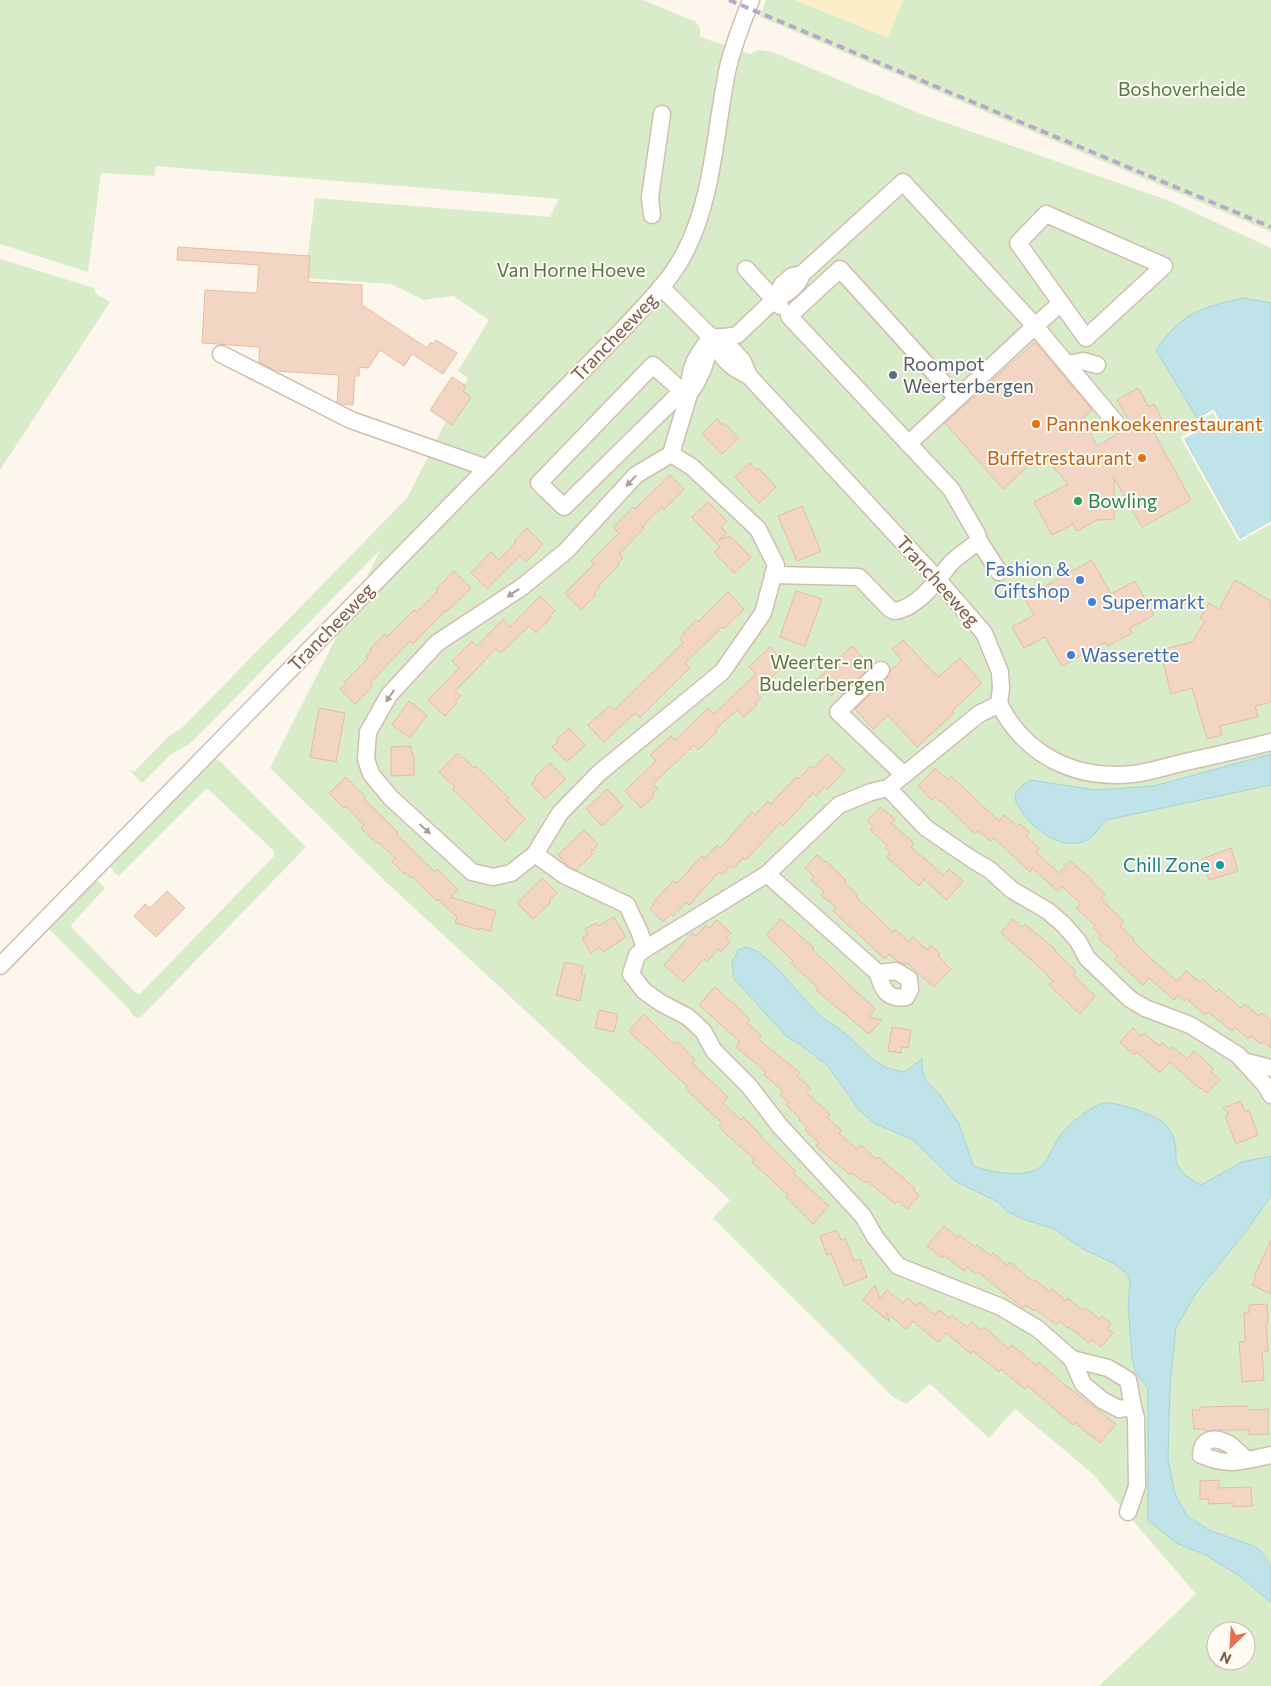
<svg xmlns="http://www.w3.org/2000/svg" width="1271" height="1686" font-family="Commissioner,sans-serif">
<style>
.green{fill:#d8ecc9;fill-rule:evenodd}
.sand{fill:#fcefc7}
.water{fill:#bfe3e8;stroke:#a5d3da}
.pier{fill:#fdf6ec}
.building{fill:#f3d5c3;stroke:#e6bba3}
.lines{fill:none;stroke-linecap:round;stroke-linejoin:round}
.minor-casing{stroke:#d1beb0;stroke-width:19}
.minor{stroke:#fff;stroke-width:16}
.rail{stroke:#b9a8c9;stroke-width:4;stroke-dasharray:8 5;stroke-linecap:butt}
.oneway{fill:#af9d94}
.service-dot{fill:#5c6f8a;stroke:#fffaf3;stroke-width:2}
.food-dot{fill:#e8710a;stroke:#fffaf3;stroke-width:2}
.leisure-dot{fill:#2e9e5b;stroke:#fffaf3;stroke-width:2}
.shop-dot{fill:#3f7fe0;stroke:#fffaf3;stroke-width:2}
.culture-dot{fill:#0f9aa8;stroke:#fffaf3;stroke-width:2}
.labels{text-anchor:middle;stroke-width:4;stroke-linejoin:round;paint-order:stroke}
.park-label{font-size:19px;fill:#537a41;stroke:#fffaf3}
.street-label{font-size:19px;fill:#7a5c4d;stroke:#fffaf3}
.service-label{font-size:19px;fill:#4e5e75;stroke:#fffaf3;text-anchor:start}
.food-label{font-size:19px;fill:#c56008;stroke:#fffaf3;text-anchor:start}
.leisure-label{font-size:19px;fill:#27864d;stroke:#fffaf3;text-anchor:start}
.shop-label{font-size:19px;fill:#366cbe;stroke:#fffaf3;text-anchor:start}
.culture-label{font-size:19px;fill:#0d838f;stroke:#fffaf3;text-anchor:end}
</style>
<rect width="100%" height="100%" fill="#fdf6ec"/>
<g class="green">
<path d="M0,0H643L696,22L700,28V37L750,54L759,50L772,52L921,114L1170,201L1271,248V1686H1099L1196,1594L1093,1474L1015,1409L989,1438L930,1384L906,1404L892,1396L713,1218L730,1200L385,881L270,768L381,549L192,742L170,755L142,783L129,770L134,772L168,737L183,727L407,498L468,378L458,371L489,320L453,296L424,300L391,284L305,278L315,198L550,217L559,199L156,166L154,176L101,173L88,272L0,244ZM1216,1631H1246V1661H1216Z"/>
<polygon points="766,0 1271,0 1271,232 760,17"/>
<polygon points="0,259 94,288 96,294 110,302 0,470"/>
<polygon points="214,758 220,761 306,847 142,1016 138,1018 133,1016 130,1010 48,928 95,878 105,888 71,925 72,928 136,993 140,994 274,856 274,851 210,791 206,789 119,876 114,872 109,864"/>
</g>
<polygon class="sand" points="794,0 903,0 888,38"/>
<g class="water">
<path d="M1242,298L1271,303V521L1240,539L1184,438L1219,419L1214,409L1197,418L1156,350C1183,312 1198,309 1242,298Z"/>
<path d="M1271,754V785L1106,820C1101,826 1094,836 1087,840C1062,852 1031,829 1019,807C1016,803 1014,798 1016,793C1019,787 1026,783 1031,780L1095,790L1154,786Z"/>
<path d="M746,947L759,952L775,966L821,1017L840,1029L875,1061L887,1068L903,1072L911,1068L922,1059V1069L926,1081L939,1094L959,1124L973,1165C987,1173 1025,1178 1039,1168C1049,1160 1054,1143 1062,1133C1068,1125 1094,1104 1105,1103C1114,1102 1136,1109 1145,1113C1165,1121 1174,1129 1176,1151C1176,1156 1175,1162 1178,1166C1183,1175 1192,1180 1201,1185L1242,1162L1271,1156V1196L1244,1234L1196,1293L1176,1328L1170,1386L1168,1459L1175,1494L1187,1516L1211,1531L1249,1544L1260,1550L1271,1566V1602L1238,1575L1206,1555L1176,1543L1148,1520V1388L1135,1372L1132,1357L1128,1305L1130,1283L1128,1275L1115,1264L1083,1249L1054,1229L1023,1219L1008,1212L998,1202L955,1181L913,1140L874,1123L860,1111L827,1065L799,1044L786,1036L734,979L732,963L738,950Z"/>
</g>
<polygon class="pier" points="1214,409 1219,419 1184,439 1240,539 1271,521 1271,524 1240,541 1238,540 1181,439 1182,436 1216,418 1213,413 1198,421 1195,420"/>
<g class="building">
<polygon points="178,247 310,256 308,282 362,285 362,305 427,348 431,342 433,344 436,340 457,353 443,374 412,354 404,366 380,350 368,368 359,367 359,376 355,376 353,405 341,404 337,402 339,375 276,371 259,362 260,347 202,343 205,290 257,293 259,265 177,260"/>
<polygon points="1035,342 1092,410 1082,419 1097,446 1132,426 1117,400 1138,388 1149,407 1154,404 1164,423 1152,429 1191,500 1142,527 1114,478 1114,519 1097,520 1077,531 1073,524 1052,535 1034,502 1068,484 1042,454 1003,489 945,423"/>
<polygon points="452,377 466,386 463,391 471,397 452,425 430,410"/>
<polygon points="717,419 722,425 724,423 739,438 722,454 702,434"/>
<polygon points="750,463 757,470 758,468 776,487 759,503 735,477"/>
<polygon points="670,475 684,489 664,510 662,507 642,527 644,528 619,554 623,558 618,563 619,565 598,586 600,587 594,593 596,595 581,610 565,593 594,564 591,561 619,533 613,527 633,507 635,509"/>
<polygon points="708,502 727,521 721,527 727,533 719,540 730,536 751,557 734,573 714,552 720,547 692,517"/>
<polygon points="802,506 821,551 797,561 778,516"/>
<polygon points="527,528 543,544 526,562 520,556 487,589 471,573 491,552 499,560 516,542 514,541"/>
<polygon points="1092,560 1111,594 1135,581 1154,615 1130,628 1132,633 1108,646 1106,642 1062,666 1045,637 1024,648 1012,627 1034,615 1024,598"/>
<polygon points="454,571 471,588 456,603 446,612 445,611 413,644 410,641 370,683 373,686 355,704 340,689 346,684 344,682 368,658 366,657 371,651 370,649 385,634 387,637 414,610 417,612 438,591 436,589"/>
<polygon points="1235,580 1271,601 1271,702 1255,706 1258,717 1220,726 1222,735 1207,739 1192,688 1171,694 1161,654 1165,649 1192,642 1205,621 1200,618 1209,603 1219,609"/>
<polygon points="796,591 822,599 805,646 780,637"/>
<polygon points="728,592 744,609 724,629 722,627 685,663 690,668 640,718 635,713 604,742 588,725 609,706 614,710 683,643 680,639 685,634 683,633 696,620 698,622"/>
<polygon points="540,596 555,611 550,616 551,618 536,633 529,626 501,653 496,649 455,691 461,696 455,702 457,703 445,716 428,700 459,668 452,661 472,641 477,646 503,619 510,627"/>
<polygon points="903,640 938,677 960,658 982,683 952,711 954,713 917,747 888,715 873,729 855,709 888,677 891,670 902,660 892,649"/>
<polygon points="852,646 871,666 842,695 837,690 831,696 816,681"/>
<polygon points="770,647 785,662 779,667 780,669 756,693 761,698 755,703 757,705 744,717 737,710 715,730 717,732 698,750 694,745 653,784 658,789 652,794 654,796 641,808 625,791 656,761 650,755 671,736 675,740 708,708 714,714 756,674 749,667"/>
<polygon points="409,701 427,715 410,738 392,725"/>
<polygon points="319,708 345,713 336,762 310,757"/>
<polygon points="569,728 585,745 567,762 552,747 558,742 556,740"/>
<polygon points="411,746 412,754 414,754 414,775 391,776 391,747"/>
<polygon points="458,753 474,768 476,766 509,798 506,800 525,819 505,841 453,790 455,787 439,772"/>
<polygon points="827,754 845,770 827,790 824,787 816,796 813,793 783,826 780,823 746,860 743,858 733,869 730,866 722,875 719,872 689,905 686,902 673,916 671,914 663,922 650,909 654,904 653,903 673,881 677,883 702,856 704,859 717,845 720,848 752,812 755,815 768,801 771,804 796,777 798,779 811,766 814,768"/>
<polygon points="550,763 566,779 545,799 531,784 536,779 535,777"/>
<polygon points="935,768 948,780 951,776 999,821 1004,815 1017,826 1020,824 1029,832 1026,836 1039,848 1036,852 1059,873 1070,861 1092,880 1091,881 1105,894 1101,898 1107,903 1106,905 1124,921 1120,926 1134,939 1133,940 1145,953 1177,981 1186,971 1200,982 1203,979 1216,992 1219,989 1241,1008 1245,1004 1259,1016 1262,1013 1271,1021 1271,1048 1263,1041 1261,1044 1251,1036 1248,1039 1235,1027 1232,1031 1208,1012 1205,1015 1187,999 1184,1001 1178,995 1174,1000 1149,978 1143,985 1115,959 1118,956 1098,938 1101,935 1093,928 1095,925 1076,908 1081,904 1062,886 1058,891 1032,868 1030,872 994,838 991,841 978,831 975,834 941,801 940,802 935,797 932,800 918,786"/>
<polygon points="346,777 366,797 364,799 398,832 396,834 435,872 438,869 458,890 451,897 496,911 490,931 480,928 480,930 455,923 457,917 438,899 437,901 412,877 411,878 406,873 404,874 392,862 395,858 378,842 376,843 361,828 364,825 346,806 344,808 329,793"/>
<polygon points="607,789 623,806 602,826 586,809"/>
<polygon points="880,807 895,819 891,823 914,843 911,847 943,875 949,869 963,881 947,900 924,879 919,886 887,857 890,853 885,848 887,845 870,830 873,826 867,821"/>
<polygon points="584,830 598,845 591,852 593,854 576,870 569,867 558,855"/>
<polygon points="1231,848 1238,871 1209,880 1202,859"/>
<polygon points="817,855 825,862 826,861 846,880 844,882 858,895 856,897 893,932 895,929 909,942 913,937 927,950 931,945 940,954 938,956 951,969 934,987 907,963 905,965 897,961 889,954 885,959 833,911 836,907 821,895 824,892 811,880 814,877 805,868"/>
<polygon points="542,878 557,893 549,900 551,902 533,919 517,903"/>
<polygon points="167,891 185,908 156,937 134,916 145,904 150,908"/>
<polygon points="614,917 626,937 603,952 600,947 591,953 582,938 588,934 585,929 596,923 598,926"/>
<polygon points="781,919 814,948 813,950 875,1009 868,1017 882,1020 869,1034 816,990 818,988 791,963 793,961 766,935"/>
<polygon points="1013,919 1022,927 1025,924 1056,950 1055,951 1076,971 1073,975 1095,996 1080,1014 1049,985 1053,981 1047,976 1048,975 1001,933"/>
<polygon points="717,920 731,933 726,938 730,942 721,952 718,949 707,962 704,959 683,982 664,965 692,933 696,936 706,925 709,928"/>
<polygon points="565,962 583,966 581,974 585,975 580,1001 556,995"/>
<polygon points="715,987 750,1019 747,1023 761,1035 758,1039 800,1073 797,1076 811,1089 807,1093 830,1114 827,1117 841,1130 839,1133 857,1149 861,1145 876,1159 878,1157 915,1188 913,1190 919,1195 907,1209 898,1201 895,1204 867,1181 865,1183 852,1173 850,1175 816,1146 819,1143 805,1130 807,1127 799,1120 800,1118 786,1105 789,1102 780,1095 783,1091 764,1075 766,1072 736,1047 740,1042 699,1005"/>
<polygon points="599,1010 618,1014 614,1032 595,1028"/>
<polygon points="644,1014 674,1044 677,1041 695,1060 692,1063 728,1097 723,1103 741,1120 743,1117 795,1171 793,1173 829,1206 813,1224 786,1197 788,1195 752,1162 755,1160 725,1133 719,1126 722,1123 691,1094 685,1088 687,1086 629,1031"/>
<polygon points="892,1027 911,1030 908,1048 902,1047 901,1053 888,1051"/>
<polygon points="1133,1028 1141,1036 1144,1033 1159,1046 1162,1042 1170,1050 1173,1047 1187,1059 1194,1051 1214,1069 1211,1072 1220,1080 1207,1093 1202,1088 1200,1089 1170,1062 1160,1073 1137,1052 1134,1055 1120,1042"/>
<polygon points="1241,1101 1245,1112 1249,1110 1258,1135 1236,1144 1225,1116 1229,1114 1223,1108"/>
<polygon points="944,1226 958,1238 960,1235 975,1247 977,1245 991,1256 993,1253 1007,1265 1010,1262 1034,1282 1035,1280 1050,1292 1052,1289 1066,1301 1068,1298 1082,1310 1085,1307 1099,1319 1102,1316 1111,1324 1107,1329 1113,1333 1101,1347 1092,1340 1089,1343 1069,1327 1067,1328 1059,1321 1056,1325 1035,1309 1034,1311 1025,1305 1023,1308 978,1272 976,1274 967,1267 964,1271 944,1255 942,1258 927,1246"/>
<polygon points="837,1230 841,1240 845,1238 854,1261 860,1259 867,1277 844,1286 831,1253 827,1255 820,1236"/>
<polygon points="1271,1240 1271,1294 1252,1285 1256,1278 1254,1277"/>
<polygon points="875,1285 880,1299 887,1290 903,1303 907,1298 917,1306 920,1302 935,1315 939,1310 949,1318 952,1315 967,1327 972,1322 981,1330 984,1327 1009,1349 1012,1345 1036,1365 1039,1362 1065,1385 1116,1424 1100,1443 1075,1423 1073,1425 1028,1386 1025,1389 1001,1369 999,1372 973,1351 971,1354 946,1333 938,1342 913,1321 906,1329 886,1312 890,1322 863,1300"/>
<polygon points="1267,1304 1268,1323 1266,1323 1268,1351 1262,1352 1264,1380 1242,1382 1239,1342 1245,1341 1244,1313 1249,1313 1249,1305"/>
<polygon points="1248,1406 1248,1410 1268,1409 1268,1434 1249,1435 1249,1430 1215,1430 1205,1431 1204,1429 1194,1429 1192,1410 1200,1410 1200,1407"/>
<polygon points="1219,1480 1219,1488 1251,1487 1252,1506 1233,1507 1233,1503 1209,1504 1208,1499 1200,1499 1200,1481"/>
</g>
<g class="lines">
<defs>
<g id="minor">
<polygon points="1046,214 1164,266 1086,338 1018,243"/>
<polyline points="652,215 650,197 662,114"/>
<polyline points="746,269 780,306"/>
<polyline points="802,274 903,182 1035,326 908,444"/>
<path d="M661,287L711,337C721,338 728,337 737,335L774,300L782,285L792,276L802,274C797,288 787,293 774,300"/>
<polyline points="1061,303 1035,326 1116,423"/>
<path d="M711,337C707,360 703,374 689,394C689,366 695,358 711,337Z"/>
<path d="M711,337C722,358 727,366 749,376"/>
<polyline points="721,338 742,360 749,376 938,580 984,633 1000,672 1001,688 999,704 979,714 888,788 926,828 973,860 990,870 1012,890 1048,911 1063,924 1078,941 1087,958 1130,999 1145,1008 1190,1025 1238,1055 1266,1086 1271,1095"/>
<polyline points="221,354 351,420 487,468"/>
<polyline points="1067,364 1083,361 1097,365"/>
<polyline points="957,398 840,269 789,316 951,489 977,534 979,541 999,572"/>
<polyline points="671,454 692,467 758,529 776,565 763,613 722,672 599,773 560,813 535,854 511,873 493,877 472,872 391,798 371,774 366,759 368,732 389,695 437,643 522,587 566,551 636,475 671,454 689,394 682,391 653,365 539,483 564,507 682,391"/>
<path d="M773,575L859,577L890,609L895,611C918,608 937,580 951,563C959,555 970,548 979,541"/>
<polyline points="881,670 838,712 904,775"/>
<path d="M999,704C1026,756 1075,780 1133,774C1150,772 1168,766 1185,762C1214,756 1242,749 1271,742"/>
<polyline points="535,854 564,875 627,905 640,933 645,949 637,955 631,974 644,991 661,1003 688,1017 703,1031 714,1051 749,1086 779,1125 863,1216 875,1237 898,1266 1001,1307 1038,1329 1072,1359 1083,1384 1102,1400 1119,1409 1133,1407 1128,1380 1108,1368 1072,1359"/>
<polyline points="767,874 839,805 871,792 888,788"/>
<path d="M645,949L767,874L878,973C882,989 887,1000 906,997L910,990L909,979L896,971L878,973"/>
<path d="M0,966L627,325C647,303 670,281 684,254C713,200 715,132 727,72C732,47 742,24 751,0"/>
<polyline points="1243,1061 1271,1068"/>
<path d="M1247,1460C1241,1455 1235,1448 1229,1444C1215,1436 1202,1438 1201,1455C1229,1467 1243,1461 1271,1455"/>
<polyline points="1128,1512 1137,1486 1136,1418 1133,1407"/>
</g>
</defs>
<use href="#minor" class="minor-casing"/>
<use href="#minor" class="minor"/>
<polyline class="rail" points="729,0 1271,227"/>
</g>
<defs><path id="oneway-solid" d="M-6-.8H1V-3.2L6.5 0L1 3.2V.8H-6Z" transform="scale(1.25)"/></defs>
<g class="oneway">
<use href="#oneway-solid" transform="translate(631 481) rotate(133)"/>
<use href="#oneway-solid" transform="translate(513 593) rotate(146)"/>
<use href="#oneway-solid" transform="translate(390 696) rotate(125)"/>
<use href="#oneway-solid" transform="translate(425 829) rotate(42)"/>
</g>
<circle class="service-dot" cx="893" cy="375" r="5"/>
<g class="food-dot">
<circle cx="1036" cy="424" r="5"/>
<circle cx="1142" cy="458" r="5"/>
</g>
<circle class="leisure-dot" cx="1078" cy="501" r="5"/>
<g class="shop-dot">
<circle cx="1080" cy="580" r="5"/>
<circle cx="1092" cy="602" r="5"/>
<circle cx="1071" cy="655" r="5"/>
</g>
<circle class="culture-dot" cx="1220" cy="865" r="5"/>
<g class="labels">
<g class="park-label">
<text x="1182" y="96">Boshoverheide</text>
<text x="571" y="277">Van Horne Hoeve</text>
<text x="822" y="669">Weerter- en<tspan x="822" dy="22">Budelerbergen</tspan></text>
</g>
<g class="street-label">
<text transform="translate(614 337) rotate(-46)" y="7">Trancheeweg</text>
<text transform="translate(938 581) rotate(48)" y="7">Trancheeweg</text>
<text transform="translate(331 627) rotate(-46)" y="7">Trancheeweg</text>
</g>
<g class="service-label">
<text x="903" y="371">Roompot<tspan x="903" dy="22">Weerterbergen</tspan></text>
</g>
<g class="food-label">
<text x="1046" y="431">Pannenkoekenrestaurant</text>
<text x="1132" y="465" text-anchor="end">Buffetrestaurant</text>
</g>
<g class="leisure-label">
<text x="1088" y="508">Bowling</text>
</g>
<g class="shop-label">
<text x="1070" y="576" text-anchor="end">Fashion &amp;<tspan x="1070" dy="22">Giftshop</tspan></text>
<text x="1102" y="609">Supermarkt</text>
<text x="1081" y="662">Wasserette</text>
</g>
<g class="culture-label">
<text x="1210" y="872">Chill Zone</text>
</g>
</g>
<g transform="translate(1231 1646) rotate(205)"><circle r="24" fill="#fffaf3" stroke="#cabbb1"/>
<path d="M0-4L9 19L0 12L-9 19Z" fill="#e76f51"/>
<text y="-8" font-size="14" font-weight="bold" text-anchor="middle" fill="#7a5c4d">N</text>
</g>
</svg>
